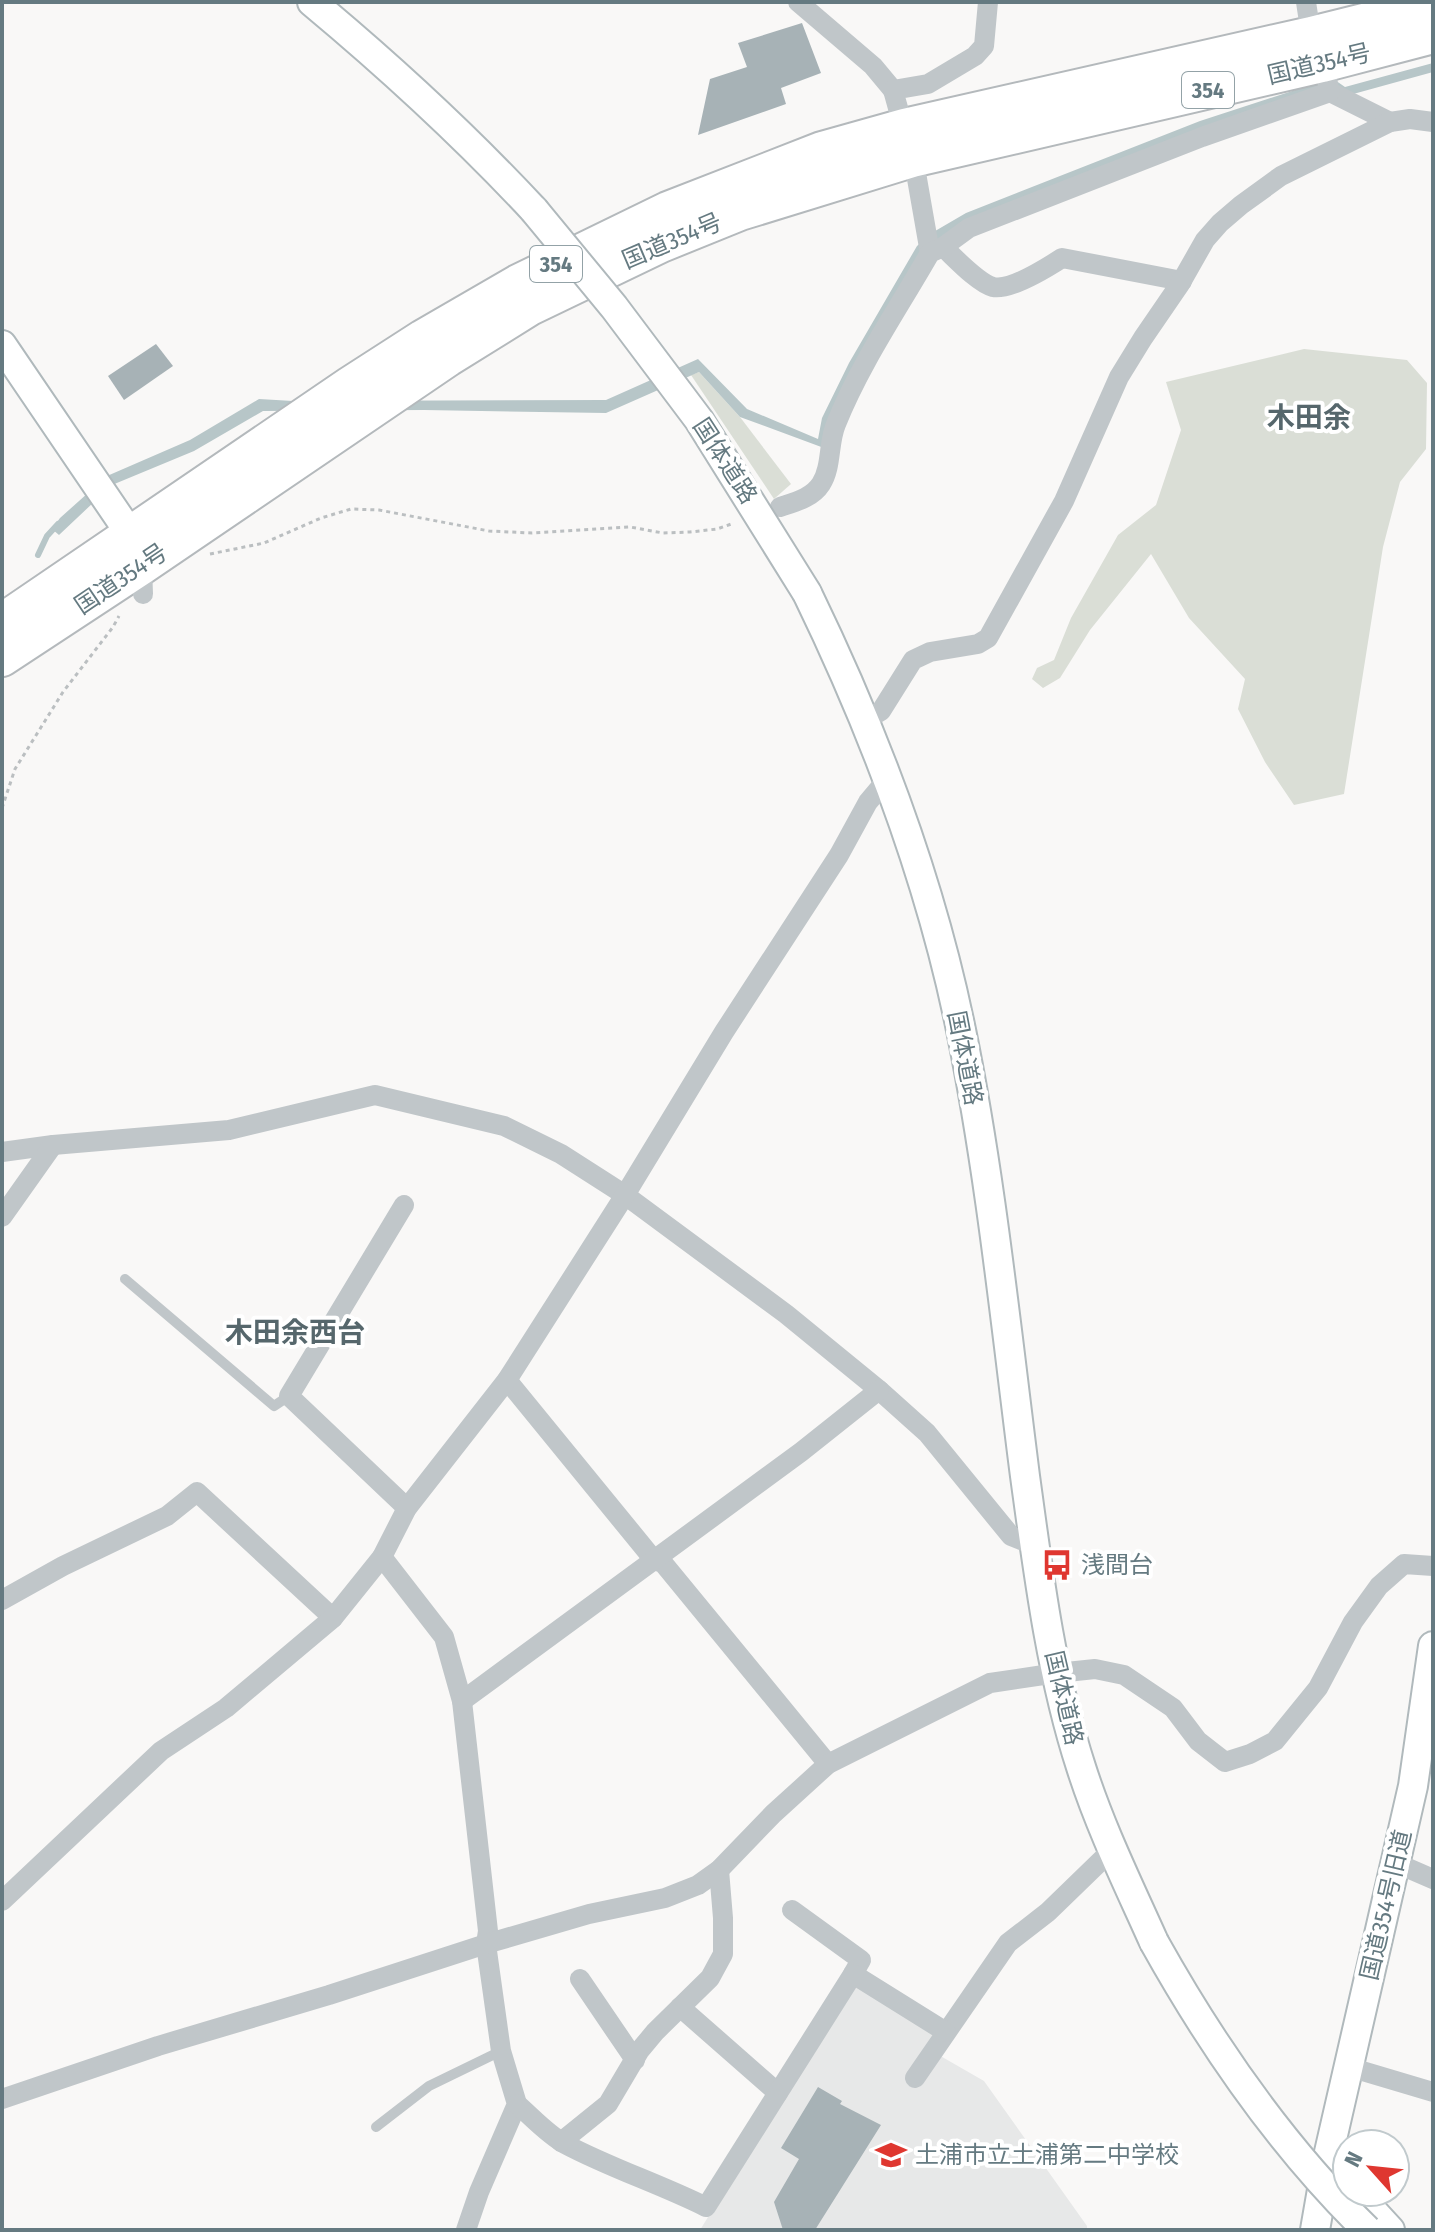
<svg xmlns="http://www.w3.org/2000/svg" width="1435" height="2232" font-family="'Fira Sans Condensed','Noto Sans JP',sans-serif">
<style>
.built{fill:#e7e8e8}
.green{fill:#daded6}
.water{fill:#b7c6c8}
.lines{fill:none;stroke-linecap:round;stroke-linejoin:round}
.stream{stroke:#b7c6c8;stroke-width:6}
.building{fill:#a7b2b6}
.secondary-casing{stroke:#b0b9bc;stroke-width:32}
.highway-casing{stroke:#b4b9bc;stroke-width:40}
.path{stroke:#bbbfc1;stroke-width:3;stroke-dasharray:4 4;stroke-linecap:butt}
.lane{stroke:#c0c6c9;stroke-width:10}
.street{stroke:#c0c6c9;stroke-width:20}
.secondary{stroke:#fff;stroke-width:28}
.highway{stroke:#fff;stroke-width:36}
.secondary-bridge-casing{stroke:#b0b9bc;stroke-width:32;stroke-linecap:butt}
.secondary-bridge{stroke:#fff;stroke-width:28}
.labels{text-anchor:middle;stroke-width:8;stroke-linejoin:round;paint-order:stroke}
.shield{fill:#fff;stroke:#93a2a7;stroke-width:2}
.shield-label{font-size:22px;font-weight:bold;fill:#657a81}
.street-label{font-size:24px;fill:#657a81;stroke:#fff}
.poi-label{font-size:24px;fill:#657a81;stroke:#fff;text-anchor:start}
.quarter-label{font-size:28px;font-weight:bold;fill:#56676c;stroke:#fff}
</style>
<rect width="100%" height="100%" fill="#f9f8f7"/>
<polygon class="built" points="861,1985 934,2033 937,2054 984,2081 1087,2226 1087,2230 700,2230 844,1997 852,1987"/>
<g class="green">
<polygon points="1304,349 1407,360 1427,383 1426,449 1400,482 1383,547 1344,794 1294,805 1265,762 1238,709 1245,679 1189,618 1151,554 1090,630 1060,678 1043,688 1032,679 1037,668 1054,660 1071,618 1118,535 1156,505 1181,430 1166,382"/>
<polygon points="699,372 740,417 791,484 774,499 691,375"/>
</g>
<polygon class="water" points="1433,63 1433,72 1346,96 1334,88 935,244 824,448 740,417 699,372 606,413 424,410 263,411 194,451 112,485 59,535 52,529 60,518 107,476 190,440 259,399 293,401 606,400 698,359 747,409 818,439 822,418 849,363 917,246 930,234 966,213 1200,121 1332,78 1345,87"/>
<g class="lines">
<polyline class="stream" points="38,555 47,536 58,524"/>
</g>
<g class="building">
<polygon points="802,23 821,73 781,88 786,104 698,135 710,79 747,67 738,43"/>
<polygon points="156,344 173,366 124,400 108,376"/>
<polygon points="818,2087 842,2101 840,2104 881,2125 815,2230 783,2230 774,2202 799,2159 781,2148"/>
</g>
<g class="lines">
<defs>
<g id="secondary">
<path d="M312,2C390,67 465,136 534,210"/>
<polyline points="2,345 131,535 137,552"/>
<path d="M807,593C875,733 930,878 961,1030C991,1177 1006,1328 1025,1476C1038,1571 1051,1675 1081,1767C1100,1827 1128,1884 1154,1942"/>
<polyline points="1355,2192 1390,2230"/>
<polyline points="1315,2230 1327,2161 1413,1786 1433,1646"/>
</g>
<g id="highway">
<polyline points="2,622 350,385 423,338 518,283 668,210 822,150 904,127 1311,35 1404,12 1433,3"/>
<polyline points="2,658 142,566 448,358 530,307 661,244 740,212 912,159 1322,64 1433,35"/>
</g>
</defs>
<use href="#secondary" class="secondary-casing"/>
<use href="#highway" class="highway-casing"/>
<g class="path">
<polyline points="210,554 264,543 321,518 351,509 379,510 489,531 532,533 630,527 663,533 690,532 717,529 734,523"/>
<polyline points="2,808 15,769 63,692 113,627 119,616"/>
</g>
<g class="lane">
<polyline points="125,1279 274,1406 289,1396"/>
<polyline points="376,2127 429,2086 501,2051"/>
</g>
<g class="street">
<polyline points="798,2 873,66 893,90"/>
<polyline points="1306,2 1311,35"/>
<polyline points="1327,80 1330,92 1390,122"/>
<path d="M943,247C955,258 978,283 993,287C1010,291 1048,267 1062,258L1182,281"/>
<polyline points="930,253 916,173 893,90 928,84 975,56 984,46 988,2"/>
<path d="M780,507C795,502 812,498 821,484C832,467 828,443 836,424C860,364 898,309 930,253L943,247L969,228L1202,137L1330,92"/>
<polyline points="142,566 143,594"/>
<polyline points="866,720 881,711 913,660 930,652 978,644 988,638 1064,501 1119,377 1143,338 1180,284 1205,240 1220,223 1241,205 1281,176 1390,122 1410,119 1433,122"/>
<polyline points="2,1152 53,1145 229,1130 375,1095 504,1126 561,1154 625,1195 786,1314 879,1390 927,1433 1011,1536 1034,1545"/>
<polyline points="404,1205 289,1396 407,1508"/>
<polyline points="2,1217 53,1145"/>
<polyline points="507,1380 654,1560 663,1563 828,1764"/>
<polyline points="382,1557 444,1637 462,1701 488,1931 486,1944 501,2051 517,2104 479,2192 466,2230"/>
<polyline points="2,1600 63,1566 167,1516 197,1492 333,1618"/>
<polyline points="462,1701 801,1452 879,1390"/>
<polyline points="1396,1863 1433,1879"/>
<polyline points="2,1901 161,1751 226,1708 333,1618 382,1557 407,1508 507,1380 625,1195 724,1032 839,855 868,802 889,777"/>
<polyline points="792,1910 861,1960 853,1974"/>
<polyline points="580,1979 635,2060"/>
<polyline points="680,2007 778,2093"/>
<polyline points="1349,2067 1433,2092"/>
<polyline points="915,2078 1008,1943 1048,1912 1113,1849"/>
<polyline points="2,2099 158,2046 329,1995 486,1944 589,1914 665,1898 698,1885 719,1870 773,1814 828,1764 990,1683 1057,1673 1095,1669 1124,1675 1173,1708 1198,1741 1225,1762 1250,1754 1275,1741 1318,1688 1353,1622 1379,1586 1404,1564 1433,1566"/>
<path d="M517,2104C532,2117 547,2134 565,2144C610,2168 660,2184 706,2207L853,1974L946,2032"/>
<polyline points="561,2142 608,2104 640,2050 655,2032 710,1978 723,1954 723,1918 719,1870"/>
</g>
<use href="#secondary" class="secondary"/>
<use href="#highway" class="highway"/>
<defs>
<g id="secondary-bridge">
<polyline points="534,210 614,307 699,420 807,593"/>
<path d="M1154,1942C1212,2046 1281,2146 1367,2230"/>
</g>
</defs>
<use href="#secondary-bridge" class="secondary-bridge-casing"/>
<use href="#secondary-bridge" class="secondary-bridge"/>
</g>
<defs>
<symbol id="bus-bare" viewBox="-9 -9 18 18"><path d="M-5-6H5V4H4V6H2V4H-2V6H-4V4H-5ZM-3.5-4V0h7V-4ZM-3.5 1.2v1.5H-2V1.2ZM2 1.2v1.5H3.5V1.2Z" fill="#df3730" stroke="#fff" stroke-width="2.5" paint-order="stroke"/></symbol>
<symbol id="school-bare" viewBox="-9 -9 18 18"><path d="M0-5L7-2L0 1L-7-2ZM-4 1L0 2.5L4 1V4Q0 6-4 4Z" fill="#df3730" stroke="#fff" stroke-width="2.5" paint-order="stroke"/></symbol>
</defs>
<g fill-rule="evenodd">
<use href="#bus-bare" x="1035" y="1543" width="44" height="44"/>
<use href="#school-bare" x="869" y="2133" width="44" height="44"/>
</g>
<g class="labels">
<g class="shield">
<rect x="1182" y="72" width="52" height="36" rx="6"/>
<rect x="530" y="246" width="52" height="36" rx="6"/>
</g>
<g class="shield-label">
<text x="1208" y="98">354</text>
<text x="556" y="272">354</text>
</g>
<g class="street-label">
<text transform="translate(1319 64) rotate(-13)" y="8">国道354号</text>
<text transform="translate(672 241) rotate(-23)" y="8">国道354号</text>
<text transform="translate(725 461) rotate(57)" y="8">国体道路</text>
<text transform="translate(121 579) rotate(-34)" y="8">国道354号</text>
<text transform="translate(965 1058) rotate(79)" y="8">国体道路</text>
<text transform="translate(1064 1698) rotate(77)" y="8">国体道路</text>
<text transform="translate(1386 1905) rotate(-77)" y="8">国道354号旧道</text>
</g>
<g class="poi-label">
<text x="1081" y="1573">浅間台</text>
<text x="915" y="2163">土浦市立土浦第二中学校</text>
</g>
<g class="quarter-label">
<text x="1309" y="427">木田余</text>
<text x="295" y="1342">木田余西台</text>
</g>
</g>
<rect width="1435" height="2232" fill="none" stroke="#657a81" stroke-width="8"/>
<g transform="translate(1371 2168) rotate(297)"><circle r="38" fill="#ffffff" stroke="#c1cacd" stroke-width="2"/>
<path d="M0-6L14 30L0 20L-14 30Z" fill="#df3730"/>
<text y="-12" font-size="22" font-weight="bold" text-anchor="middle" fill="#657a81">N</text>
</g>
</svg>
